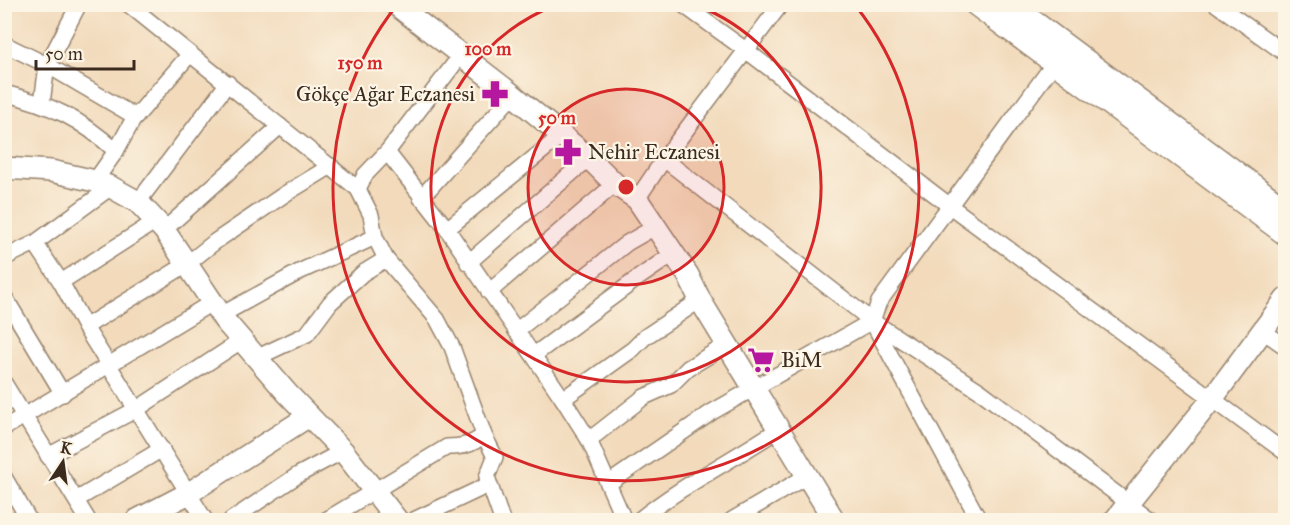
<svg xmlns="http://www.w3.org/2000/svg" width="1290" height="525" font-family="'IM FELL Great Primer',serif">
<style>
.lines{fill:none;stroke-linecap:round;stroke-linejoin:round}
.street-casing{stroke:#96826c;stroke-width:18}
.secondary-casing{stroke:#96826c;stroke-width:24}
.primary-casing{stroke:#96826c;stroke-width:27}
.street{stroke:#fff;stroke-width:15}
.secondary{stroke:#fff;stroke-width:21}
.primary{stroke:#fff;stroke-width:24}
.ring{fill:none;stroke:#d62828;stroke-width:3}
.labels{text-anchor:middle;stroke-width:4.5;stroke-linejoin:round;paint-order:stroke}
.poi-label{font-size:21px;fill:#3b2a1e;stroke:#fcf5e5;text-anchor:start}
.centre{fill:#d62828;stroke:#fcf5e5;stroke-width:3}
.ring-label{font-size:18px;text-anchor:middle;font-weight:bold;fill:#d62828;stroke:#fcf5e5;stroke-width:4.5;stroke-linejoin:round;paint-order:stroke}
</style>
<rect width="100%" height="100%" fill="#fcf5e5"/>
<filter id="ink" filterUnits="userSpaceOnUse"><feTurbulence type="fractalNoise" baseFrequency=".0167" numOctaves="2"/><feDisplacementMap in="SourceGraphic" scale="12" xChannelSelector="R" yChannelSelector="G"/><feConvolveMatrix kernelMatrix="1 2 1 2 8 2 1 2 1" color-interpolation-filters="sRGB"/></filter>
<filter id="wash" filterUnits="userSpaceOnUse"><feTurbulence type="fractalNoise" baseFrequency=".008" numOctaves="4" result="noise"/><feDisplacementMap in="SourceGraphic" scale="24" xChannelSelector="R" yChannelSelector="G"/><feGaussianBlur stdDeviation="1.35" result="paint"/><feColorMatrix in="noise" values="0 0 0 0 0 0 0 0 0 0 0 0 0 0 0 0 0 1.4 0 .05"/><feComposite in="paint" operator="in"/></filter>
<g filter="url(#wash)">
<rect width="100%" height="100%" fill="#f2dabb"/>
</g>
<g filter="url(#ink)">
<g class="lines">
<defs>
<g id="street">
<polyline points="128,4 358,189 371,215 375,237 386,259 437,319 452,347 484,435 495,457 487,477 502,520"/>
<polyline points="682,4 747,51 950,206 1286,453"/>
<polyline points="1216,4 1286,54"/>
<polyline points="4,44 47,65 136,117"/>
<path d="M4,93C51,105 80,118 116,151"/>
<polyline points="42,103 47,65 79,4"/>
<polyline points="387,152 447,229 563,399 589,440 624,520"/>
<polyline points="664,159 872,321 980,391 1151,520"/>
<polyline points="95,181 116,151 133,120 190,54"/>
<polyline points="358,189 365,175 387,152 461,55"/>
<polyline points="421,198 513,95"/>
<polyline points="637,199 664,159 781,4"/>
<polyline points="138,202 228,83"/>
<polyline points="447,229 562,135"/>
<polyline points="164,230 280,126"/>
<polyline points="35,243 61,282 85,327 205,520"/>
<polyline points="4,258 35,243 111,187"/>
<polyline points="468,263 589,158"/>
<polyline points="61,282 156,221"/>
<polyline points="489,292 615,184"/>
<polyline points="4,296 63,394"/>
<polyline points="221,315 301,271 375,237"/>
<polyline points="873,323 979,520"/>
<polyline points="85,327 187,264 216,241 285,194 331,166"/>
<polyline points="516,331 627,243 655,227"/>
<polyline points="1263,331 1286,347"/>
<polyline points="534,355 638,278 673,254"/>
<polyline points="256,358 307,334 330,303 363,273 386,259"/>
<polyline points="4,383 88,520"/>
<polyline points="563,399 633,349 645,337 700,300"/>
<polyline points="4,428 213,302"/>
<polyline points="589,440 644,397 671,385 688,368 728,344"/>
<polyline points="48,456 137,409 241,341"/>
<polyline points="4,477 29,520"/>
<polyline points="609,483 712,412 872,321 879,302 1055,62"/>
<polyline points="76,500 162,449"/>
<polyline points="231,520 298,475 343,451"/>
<path d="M326,520L447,447C462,447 472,445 484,435"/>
<polyline points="414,520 488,485"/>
<path d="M639,520C682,485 733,460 779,429"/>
<polyline points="732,520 807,476"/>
</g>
<g id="secondary">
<polyline points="395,4 513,95 589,158 615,184 637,199 688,275 700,300 834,520"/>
<polyline points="4,168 51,171 95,181 111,187 138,202 164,230 225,321 287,393 343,451 397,520"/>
<polyline points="137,520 189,493 309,416"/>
<polyline points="1115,520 1212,399 1286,299"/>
</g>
<g id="primary">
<polyline points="977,4 1286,233"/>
<polyline points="1008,4 1286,211"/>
</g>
</defs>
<use href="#street" class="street-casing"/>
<use href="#secondary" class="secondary-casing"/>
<use href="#primary" class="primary-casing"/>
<use href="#street" class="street"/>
<use href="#secondary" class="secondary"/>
<use href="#primary" class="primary"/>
</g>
</g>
<circle cx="626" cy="187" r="98" fill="#d62828" fill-opacity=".12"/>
<g class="ring">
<circle cx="626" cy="187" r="98"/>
<path d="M696 5A195 195 0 1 1 556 5"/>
<path d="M855 5A293 293 0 1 1 397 5"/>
</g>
<defs>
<symbol id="pharmacy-bare" viewBox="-9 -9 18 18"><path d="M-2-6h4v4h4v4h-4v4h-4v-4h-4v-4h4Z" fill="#b5179e" stroke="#fcf5e5" stroke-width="2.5" paint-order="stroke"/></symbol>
<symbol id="supermarket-bare" viewBox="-9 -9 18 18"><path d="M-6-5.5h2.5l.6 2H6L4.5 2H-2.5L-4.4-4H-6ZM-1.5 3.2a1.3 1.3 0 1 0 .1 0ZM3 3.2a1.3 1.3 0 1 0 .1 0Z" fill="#b5179e" stroke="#fcf5e5" stroke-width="2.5" paint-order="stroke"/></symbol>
</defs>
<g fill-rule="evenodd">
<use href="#pharmacy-bare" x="476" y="75" width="38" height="38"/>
<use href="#pharmacy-bare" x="549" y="133" width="38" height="38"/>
<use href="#supermarket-bare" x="742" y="341" width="38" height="38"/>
</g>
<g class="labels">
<g class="poi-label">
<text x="475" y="101" text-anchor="end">Gökçe Ağar Eczanesi</text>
<text x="588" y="159">Nehir Eczanesi</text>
<text x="781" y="367">BiM</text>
</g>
</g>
<circle cx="626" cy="187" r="9" class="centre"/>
<g class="ring-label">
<text x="488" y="55">100 m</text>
<text x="360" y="69">150 m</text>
<text x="557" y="124">50 m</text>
</g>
<rect width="1290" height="525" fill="none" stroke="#fcf5e5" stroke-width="24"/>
<g transform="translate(63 462) rotate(13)" stroke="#fcf5e5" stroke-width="4.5" paint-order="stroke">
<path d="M0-4.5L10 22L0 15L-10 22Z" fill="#3b2a1e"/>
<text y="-9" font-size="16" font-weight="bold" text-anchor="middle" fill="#3b2a1e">K</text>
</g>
<path d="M36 60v9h98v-9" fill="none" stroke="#3b2a1e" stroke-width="3"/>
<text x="45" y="60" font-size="18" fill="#3b2a1e" stroke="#fcf5e5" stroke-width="4.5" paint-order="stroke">50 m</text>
</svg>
